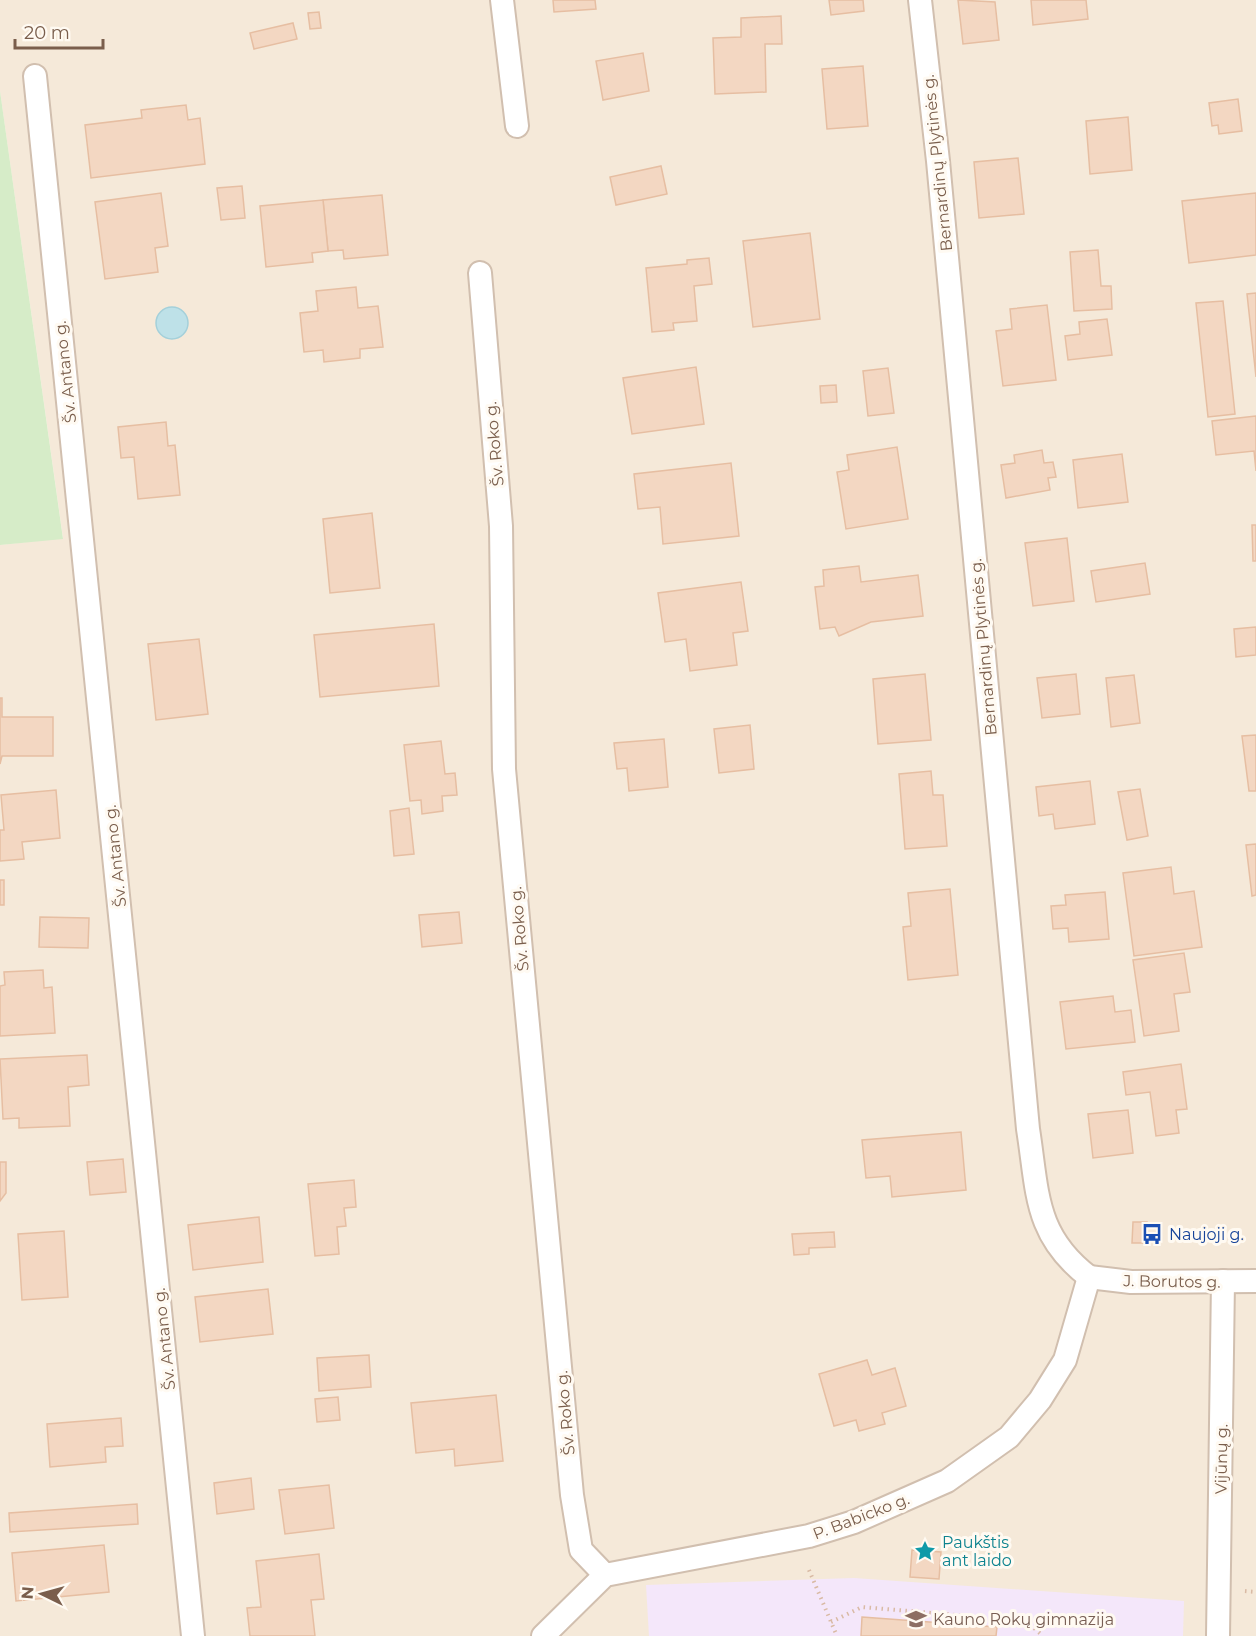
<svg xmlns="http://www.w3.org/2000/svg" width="1256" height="1636" font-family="Montserrat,sans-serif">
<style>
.residential{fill:#f5e9d9}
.education{fill:#f4e7fa}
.green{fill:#d6ecc8}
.water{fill:#bee1e8;stroke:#a4d0da;stroke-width:1.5}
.building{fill:#f3d7c2;stroke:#e6bea2;stroke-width:1.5}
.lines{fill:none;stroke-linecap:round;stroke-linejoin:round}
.minor-casing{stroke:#d1bfaf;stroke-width:26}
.path{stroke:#d9baa4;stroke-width:4;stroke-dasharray:1.5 4.5;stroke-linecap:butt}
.minor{stroke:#fff;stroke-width:22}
.labels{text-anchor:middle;stroke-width:6;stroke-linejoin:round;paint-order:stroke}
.street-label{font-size:16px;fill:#7a5e4c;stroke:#fffaf2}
.transit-label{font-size:16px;fill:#164399;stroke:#fffaf2;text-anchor:start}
.culture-label{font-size:16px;fill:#0d838f;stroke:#fffaf2;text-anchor:start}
.education-label{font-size:16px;fill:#785e54;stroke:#fffaf2;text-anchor:start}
</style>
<rect width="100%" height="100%" fill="#fdf7eb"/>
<polygon class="residential" points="0,0 1256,0 1256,1636 0,1636 0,545 63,538 0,91"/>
<polygon class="education" points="854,1578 1184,1601 1183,1636 649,1636 646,1585"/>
<polygon class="green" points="0,91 63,539 0,545"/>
<circle class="water" cx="172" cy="323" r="16"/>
<g class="building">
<polygon points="553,0 595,0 596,9 554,12"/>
<polygon points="829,0 863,0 864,11 831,15"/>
<polygon points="958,0 995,2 999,40 963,44"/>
<polygon points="1031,0 1086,0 1088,19 1033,25"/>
<polygon points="319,12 321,28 310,29 308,13"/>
<polygon points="781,16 782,44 765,44 766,92 715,94 713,38 741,37 741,18"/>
<polygon points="293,23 297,39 254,49 250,33"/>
<polygon points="643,53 649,91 603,100 596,61"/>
<polygon points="863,66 868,126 827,129 822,69"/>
<polygon points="1238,99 1242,131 1219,134 1218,125 1212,126 1209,103"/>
<polygon points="186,105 188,120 200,118 205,164 91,178 85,125 142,118 141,110"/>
<polygon points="1128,117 1132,170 1090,174 1086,121"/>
<polygon points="1018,158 1024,214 979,218 974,162"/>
<polygon points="661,166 667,194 616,205 610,177"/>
<polygon points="242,186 245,218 221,220 217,188"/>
<polygon points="161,193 168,246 155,248 158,272 105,279 95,202"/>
<polygon points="1256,193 1256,255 1189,263 1182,201"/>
<polygon points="382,195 388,255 344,259 343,250 328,251 323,200"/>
<polygon points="323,200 328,251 312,253 313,262 266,267 260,206"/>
<polygon points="810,233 820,319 753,327 743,241"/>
<polygon points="1098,250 1101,286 1111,286 1112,309 1074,311 1070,252"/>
<polygon points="709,258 712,284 694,286 697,321 673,323 674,330 652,332 646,268 687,264 687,260"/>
<polygon points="356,287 358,308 378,306 383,347 360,349 360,358 324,362 323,350 304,352 300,313 318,311 316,291"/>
<polygon points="1256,293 1256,377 1247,294"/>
<polygon points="1223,301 1235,414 1208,417 1196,303"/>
<polygon points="1047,305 1056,380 1003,386 996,331 1012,329 1010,309"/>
<polygon points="1107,319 1112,355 1068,360 1065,336 1080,334 1079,322"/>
<polygon points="696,367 704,424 632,434 623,378"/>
<polygon points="888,368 894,413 868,416 863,371"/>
<polygon points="836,385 837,402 821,403 820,386"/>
<polygon points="1256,416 1256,471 1254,451 1216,455 1212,421"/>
<polygon points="166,422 168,446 175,445 180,495 138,499 134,457 121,458 118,427"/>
<polygon points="897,447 908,519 846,529 837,472 849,470 847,455"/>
<polygon points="1042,450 1044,463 1053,462 1056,477 1048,478 1050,490 1006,498 1001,465 1015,463 1014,455"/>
<polygon points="1122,454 1128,502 1078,508 1073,460"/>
<polygon points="731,463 739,536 663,544 660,507 638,509 634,474"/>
<polygon points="372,513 380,588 330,593 323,519"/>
<polygon points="1252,525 1256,525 1256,561 1253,561"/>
<polygon points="1067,538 1074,601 1033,606 1025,543"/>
<polygon points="1145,563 1150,594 1096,602 1091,571"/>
<polygon points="859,566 861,582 918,575 923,616 871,622 839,636 835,627 820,629 815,587 824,586 823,570"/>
<polygon points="741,582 748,631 733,633 737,665 690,671 686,639 665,642 658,593"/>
<polygon points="434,624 439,686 320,697 314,635"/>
<polygon points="1256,627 1256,655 1236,657 1234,629"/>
<polygon points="199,639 208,714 156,720 148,644"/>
<polygon points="925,674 931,740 878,744 873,679"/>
<polygon points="1076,674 1080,714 1042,718 1037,678"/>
<polygon points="1134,675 1140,723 1111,727 1106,678"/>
<polygon points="0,698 2,698 2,717 53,717 53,756 2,756 0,764"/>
<polygon points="750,725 754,769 719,773 714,729"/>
<polygon points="1256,735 1256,791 1249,791 1242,736"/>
<polygon points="664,739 668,787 629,791 627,768 617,769 614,743"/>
<polygon points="441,741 445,774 455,773 457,795 442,796 443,811 422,814 421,800 410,801 404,745"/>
<polygon points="931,771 933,795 943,795 947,846 905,849 899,774"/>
<polygon points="1090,781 1095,824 1055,829 1053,814 1039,816 1036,787"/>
<polygon points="1140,789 1148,836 1127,840 1118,792"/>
<polygon points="56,790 60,838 22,842 24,859 0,861 0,830 4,830 1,795"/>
<polygon points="409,808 414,854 394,856 390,811"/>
<polygon points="1256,844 1256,895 1252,896 1246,845"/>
<polygon points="1171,867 1174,894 1194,891 1202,947 1134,956 1123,873"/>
<rect x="0" y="880" width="4" height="25"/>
<polygon points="950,889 958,975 908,980 903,927 911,926 908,893"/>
<polygon points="1105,892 1109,939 1069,942 1068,928 1053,929 1051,906 1066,905 1065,895"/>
<polygon points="459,912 462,943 422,947 419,915"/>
<polygon points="40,917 89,918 88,948 39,947"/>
<polygon points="1184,953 1190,992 1174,994 1179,1031 1144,1036 1133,960"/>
<polygon points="43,970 44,988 52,987 55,1033 0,1036 0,986 5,985 4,972"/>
<polygon points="1113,996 1115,1012 1131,1010 1135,1042 1066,1049 1060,1002"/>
<polygon points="87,1055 89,1085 68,1087 70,1126 19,1128 19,1118 3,1119 0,1059"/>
<polygon points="1181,1064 1187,1109 1176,1110 1179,1133 1156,1136 1150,1092 1126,1095 1123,1072"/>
<polygon points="1128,1110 1133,1153 1093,1158 1088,1114"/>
<polygon points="961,1132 966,1190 892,1197 890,1176 866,1178 862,1140"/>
<polygon points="123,1159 126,1192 90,1195 87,1162"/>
<polygon points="0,1162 6,1162 6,1193 0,1201"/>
<polygon points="354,1180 356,1207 344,1208 346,1226 337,1227 339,1254 315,1256 308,1184"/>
<polygon points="259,1217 263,1262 193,1270 188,1225"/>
<polygon points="1133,1222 1147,1222 1147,1243 1132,1243"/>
<polygon points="64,1231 68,1297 22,1300 18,1234"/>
<polygon points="834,1232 835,1247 809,1248 809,1254 794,1255 792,1234"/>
<polygon points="268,1289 273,1334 200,1342 195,1297"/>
<polygon points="369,1355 371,1387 319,1391 317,1358"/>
<polygon points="867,1360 872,1375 895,1368 906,1406 882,1413 885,1424 859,1431 856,1420 834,1426 819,1374"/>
<polygon points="496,1395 503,1461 455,1466 454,1449 416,1453 411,1403"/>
<polygon points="338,1397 340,1420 317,1422 315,1399"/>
<polygon points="121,1418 123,1446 105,1447 106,1462 50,1467 47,1424"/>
<polygon points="251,1478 254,1509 217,1514 214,1483"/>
<polygon points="329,1485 334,1528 285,1534 279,1490"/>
<polygon points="137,1504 138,1524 10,1532 9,1513"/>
<polygon points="104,1545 109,1592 16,1601 12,1553"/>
<polygon points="912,1550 941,1552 939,1579 910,1577"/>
<polygon points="319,1554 324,1599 311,1600 315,1636 250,1636 247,1608 261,1607 256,1561"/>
<polygon points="862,1617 997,1627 996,1636 861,1636"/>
</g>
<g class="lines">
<defs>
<g id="minor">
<polyline points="502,0 517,126"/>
<path d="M920,0L938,161L1028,1129C1038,1192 1034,1235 1089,1277"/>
<polyline points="35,76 193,1636"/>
<polyline points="480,273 501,526 504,769 572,1495 581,1550 605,1575"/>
<polyline points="1089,1277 1131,1282 1256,1281"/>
<polyline points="543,1636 605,1575 809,1536 854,1522 947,1481 1009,1437 1040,1400 1065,1360 1089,1277"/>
<polyline points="1218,1636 1223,1281"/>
</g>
</defs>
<use href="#minor" class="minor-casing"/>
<g class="path">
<polyline points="809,1570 837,1636"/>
<polyline points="1245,1591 1256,1592"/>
<polyline points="831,1622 862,1607 1026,1621 1043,1636"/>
</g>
<use href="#minor" class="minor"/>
</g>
<defs>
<symbol id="bus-bare" viewBox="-9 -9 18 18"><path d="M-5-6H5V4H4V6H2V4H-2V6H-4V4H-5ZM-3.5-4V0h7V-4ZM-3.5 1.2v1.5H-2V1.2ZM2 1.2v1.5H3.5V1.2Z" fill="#1a4fb4" stroke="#fffaf2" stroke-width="2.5" paint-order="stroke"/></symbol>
<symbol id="sight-bare" viewBox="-9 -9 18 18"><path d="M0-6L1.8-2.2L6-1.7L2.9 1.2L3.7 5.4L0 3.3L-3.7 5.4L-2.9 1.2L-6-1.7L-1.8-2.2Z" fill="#0f9aa8" stroke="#fffaf2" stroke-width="2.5" paint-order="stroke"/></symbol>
<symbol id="school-bare" viewBox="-9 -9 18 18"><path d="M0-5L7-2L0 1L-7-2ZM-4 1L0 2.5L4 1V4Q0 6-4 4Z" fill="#8d6e63" stroke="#fffaf2" stroke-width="2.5" paint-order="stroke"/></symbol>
</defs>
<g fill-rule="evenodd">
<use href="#bus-bare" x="1137" y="1219" width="30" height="30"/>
<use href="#sight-bare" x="910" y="1536" width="30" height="30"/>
<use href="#school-bare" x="901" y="1604" width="30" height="30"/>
</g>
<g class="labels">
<g class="street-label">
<text transform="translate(937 163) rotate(-96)" y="6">Bernardinų Plytinės g.</text>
<text transform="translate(65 372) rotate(-96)" y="6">Šv. Antano g.</text>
<text transform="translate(494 444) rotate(-95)" y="6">Šv. Roko g.</text>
<text transform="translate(983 647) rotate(-95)" y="6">Bernardinų Plytinės g.</text>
<text transform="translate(115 856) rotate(-96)" y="6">Šv. Antano g.</text>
<text transform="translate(519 929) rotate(-95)" y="6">Šv. Roko g.</text>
<text transform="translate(1172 1281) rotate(1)" y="6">J. Borutos g.</text>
<text transform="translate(164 1339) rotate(-96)" y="6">Šv. Antano g.</text>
<text transform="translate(565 1413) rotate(-95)" y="6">Šv. Roko g.</text>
<text transform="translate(1221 1459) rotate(-89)" y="6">Vijūnų g.</text>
<text transform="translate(861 1516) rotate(-21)" y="6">P. Babicko g.</text>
</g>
<g class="transit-label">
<text x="1169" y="1240">Naujoji g.</text>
</g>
<g class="culture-label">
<text x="942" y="1548">Paukštis<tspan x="942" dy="18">ant laido</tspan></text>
</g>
<g class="education-label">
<text x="933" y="1625">Kauno Rokų gimnazija</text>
</g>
</g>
<g transform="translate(42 1594) rotate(275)" stroke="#fffaf2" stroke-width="4.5" paint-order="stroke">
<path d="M0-4.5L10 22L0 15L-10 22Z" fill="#7a5e4c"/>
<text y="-9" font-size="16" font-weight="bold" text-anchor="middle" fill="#7a5e4c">N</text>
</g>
<path d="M15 39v9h88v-9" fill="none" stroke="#7a5e4c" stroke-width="3"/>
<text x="24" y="39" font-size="18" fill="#7a5e4c" stroke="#fffaf2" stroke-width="4.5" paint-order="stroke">20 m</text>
</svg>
